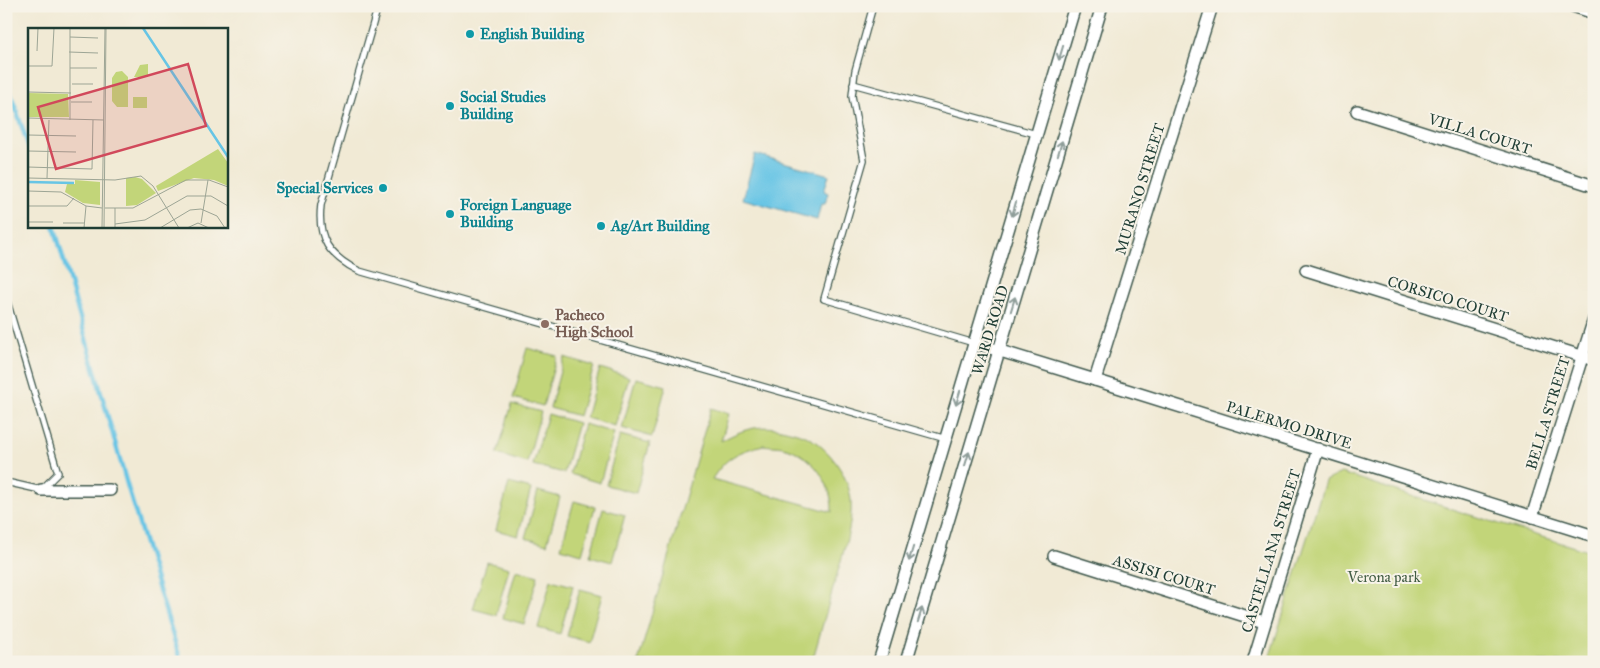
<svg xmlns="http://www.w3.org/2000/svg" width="1600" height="668" font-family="'IM FELL Great Primer',serif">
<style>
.green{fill:#c2d579;stroke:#708956;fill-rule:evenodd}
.water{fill:#67c5e5;stroke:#43818c}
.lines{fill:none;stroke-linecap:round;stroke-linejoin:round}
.stream{stroke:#67c5e5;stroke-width:4.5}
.lane-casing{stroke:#3e574c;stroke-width:8}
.street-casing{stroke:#3e574c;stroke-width:14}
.lane{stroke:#fff;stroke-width:5.5}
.street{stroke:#fff;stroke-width:11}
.oneway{stroke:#8f9e9a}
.culture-dot{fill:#0f9aa8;stroke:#f7f3e8;stroke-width:2}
.education-dot{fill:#8d6e63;stroke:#f7f3e8;stroke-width:2}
.labels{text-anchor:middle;stroke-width:4;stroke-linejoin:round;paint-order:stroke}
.culture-label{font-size:15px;font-weight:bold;fill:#0d838f;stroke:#f7f3e8;text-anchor:start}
.street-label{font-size:15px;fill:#1f3d34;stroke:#f7f3e8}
.education-label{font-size:15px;font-weight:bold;fill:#785e54;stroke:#f7f3e8;text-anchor:start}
.park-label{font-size:15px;fill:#405b42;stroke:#f7f3e8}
.inset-river{fill:none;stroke:#67c5e5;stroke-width:2.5}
.inset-road{fill:none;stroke:#9da595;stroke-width:1}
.view{fill:#d1495b;fill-opacity:0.15;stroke:#d1495b;stroke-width:2.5}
.inset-edge{fill:none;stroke:#1f3d34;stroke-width:2.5}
</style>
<rect width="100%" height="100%" fill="#f7f3e8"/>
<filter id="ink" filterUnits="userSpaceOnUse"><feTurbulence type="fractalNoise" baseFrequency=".02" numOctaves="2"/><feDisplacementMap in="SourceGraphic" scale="10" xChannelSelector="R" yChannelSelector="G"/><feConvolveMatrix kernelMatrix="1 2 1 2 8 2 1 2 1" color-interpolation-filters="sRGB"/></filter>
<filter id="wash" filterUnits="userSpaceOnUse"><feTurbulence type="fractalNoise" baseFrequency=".0096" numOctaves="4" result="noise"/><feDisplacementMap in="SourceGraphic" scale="20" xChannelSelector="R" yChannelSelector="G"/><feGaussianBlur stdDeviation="1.12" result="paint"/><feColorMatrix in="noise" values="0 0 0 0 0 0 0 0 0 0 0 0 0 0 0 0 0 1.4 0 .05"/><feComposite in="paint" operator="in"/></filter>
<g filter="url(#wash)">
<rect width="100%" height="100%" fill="#f1ead5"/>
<g class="green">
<polygon points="527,348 557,356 543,406 513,398"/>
<polygon points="564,357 594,366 579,416 550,408"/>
<polygon points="600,368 629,377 615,426 586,418"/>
<polygon points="636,378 666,386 652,437 622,428"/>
<polygon points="512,404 541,412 527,463 497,454"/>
<path d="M711,408L729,414L721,441C752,424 767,424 800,434C811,437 820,445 828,453C840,466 849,482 851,500C853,527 843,552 836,578C828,606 820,634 812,662H638ZM763,445C770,446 777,446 783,447C812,454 833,483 832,512L712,479C727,456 738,452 763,445Z"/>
<polygon points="548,414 578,423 564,473 533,465"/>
<polygon points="584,424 614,433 600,483 570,474"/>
<polygon points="620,435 650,443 636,493 606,485"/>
<polygon points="1341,473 1467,514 1594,553 1594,662 1268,662 1325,481"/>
<polygon points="509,483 531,489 518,536 496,530"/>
<polygon points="538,491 560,497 547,544 525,538"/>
<polygon points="574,501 595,507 582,554 561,548"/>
<polygon points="603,509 625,515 612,562 590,556"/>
<polygon points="487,562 509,568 496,615 473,609"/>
<polygon points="516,570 538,576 524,624 503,618"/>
<polygon points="551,580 573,586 560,634 538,628"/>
<polygon points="580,589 602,595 589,642 567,636"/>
</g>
<polygon class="water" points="755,154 829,175 824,191 828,193 825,204 821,204 817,220 743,199"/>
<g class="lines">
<g class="stream">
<polyline points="6,80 29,148"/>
<polyline points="54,226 128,488 181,662"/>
</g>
</g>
</g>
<g filter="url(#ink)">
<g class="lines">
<defs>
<g id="lane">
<path d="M378,6L321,205C317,239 329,256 359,271L946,439"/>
<polyline points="873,6 855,71 852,96 864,160 824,299 974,343"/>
<polyline points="853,84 1036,134"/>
<polyline points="6,298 58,473 41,490 6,482"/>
</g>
<g id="street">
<polyline points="1573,6 1594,13"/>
<polyline points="1357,111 1594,186"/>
<polyline points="1306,270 1594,360"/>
<polyline points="974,343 1095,380 1594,536"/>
<polyline points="1095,380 1212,6"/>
<polyline points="41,490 110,490"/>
<polyline points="1532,517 1594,319"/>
<polyline points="1054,556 1264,622"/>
<polyline points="879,662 1075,6"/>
<polyline points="906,662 1102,6"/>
<polyline points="1253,662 1318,449"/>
</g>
</defs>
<use href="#lane" class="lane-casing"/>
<use href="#street" class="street-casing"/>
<use href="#lane" class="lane"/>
<use href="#street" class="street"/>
</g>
<defs><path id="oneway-shaft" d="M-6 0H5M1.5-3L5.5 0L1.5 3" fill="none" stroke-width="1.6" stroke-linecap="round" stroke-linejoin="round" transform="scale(1.25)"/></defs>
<g class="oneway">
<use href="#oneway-shaft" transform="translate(1061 53) rotate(107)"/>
<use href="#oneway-shaft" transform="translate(1060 148) rotate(-73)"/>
<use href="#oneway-shaft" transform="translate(1014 209) rotate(106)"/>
<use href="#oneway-shaft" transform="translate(1013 304) rotate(-73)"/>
<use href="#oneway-shaft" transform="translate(958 398) rotate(107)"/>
<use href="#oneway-shaft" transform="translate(967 459) rotate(-73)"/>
<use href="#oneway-shaft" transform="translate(911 554) rotate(107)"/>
<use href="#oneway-shaft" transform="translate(920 615) rotate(-73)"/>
</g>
</g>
<g class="culture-dot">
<circle cx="470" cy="34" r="5"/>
<circle cx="450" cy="106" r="5"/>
<circle cx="383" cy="188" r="5"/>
<circle cx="450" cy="214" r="5"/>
<circle cx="601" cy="226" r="5"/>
</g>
<circle class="education-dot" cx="545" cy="324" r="5"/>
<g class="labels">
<g class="culture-label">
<text x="480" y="39">English Building</text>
<text x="460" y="102">Social Studies<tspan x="460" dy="17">Building</tspan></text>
<text x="373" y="193" text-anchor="end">Special Services</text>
<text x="460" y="210">Foreign Language<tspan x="460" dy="17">Building</tspan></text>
<text x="611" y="231">Ag/Art Building</text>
</g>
<g class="street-label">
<text transform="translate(1480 134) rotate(17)" y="5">VILLA COURT</text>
<text transform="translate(1140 189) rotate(-73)" y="5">MURANO STREET</text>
<text transform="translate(1448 299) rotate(17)" y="5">CORSICO COURT</text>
<text transform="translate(990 330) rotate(-73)" y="5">WARD ROAD</text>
<text transform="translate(1548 413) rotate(-73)" y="5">BELLA STREET</text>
<text transform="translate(1289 425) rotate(17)" y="5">PALERMO DRIVE</text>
<text transform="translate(1271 551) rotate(-73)" y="5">CASTELLANA STREET</text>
<text transform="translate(1164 575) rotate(17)" y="5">ASSISI COURT</text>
</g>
<g class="education-label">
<text x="555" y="320">Pacheco<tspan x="555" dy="17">High School</tspan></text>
</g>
<g class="park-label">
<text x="1384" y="582">Verona park</text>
</g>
</g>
<g transform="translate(28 28)">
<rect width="200" height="200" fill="#f1ead5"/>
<path d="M120,36V49H106L112,37ZM94,43L100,49V79H89L84,73V50L88,44ZM0,65L40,66L41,89H0ZM105,69H119V80H105ZM190,121L200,135V158L186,152L166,150L130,163L128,158ZM107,149L114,151L128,165L109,177L98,178V150ZM47,152L72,154V177L55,175L37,164L39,156H47Z" fill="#c2d579"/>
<path class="inset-river" d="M115,0L200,129M0,154L46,155"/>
<path class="inset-road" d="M42,0V92M42,9L70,10M9,23L10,0M41,24L70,25M0,38H24L26,0M42,40H69M44,56H65M0,64L43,65M43,74H64M0,90L76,92M0,107L48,108M0,123L48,124M0,139L64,141L65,92M0,150L87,152L113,148L125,158L151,200M19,150L21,92M0,163L33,164L58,178L74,180M0,178H39L46,170M77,180H105L158,152H181L200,159M87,180V200M0,194H25M35,195H56M173,195L180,152M87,196L117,192L159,168H183L200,178M56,200L58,178M74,200L77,0M76,200L78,0M132,200L162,182L173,181L189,188L197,200M159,200L170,195L181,200"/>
<path class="view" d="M160,36L178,98L28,141L10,79Z"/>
<rect width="200" height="200" class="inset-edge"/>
</g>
<rect width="1600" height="668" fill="none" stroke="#f7f3e8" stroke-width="25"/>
</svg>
